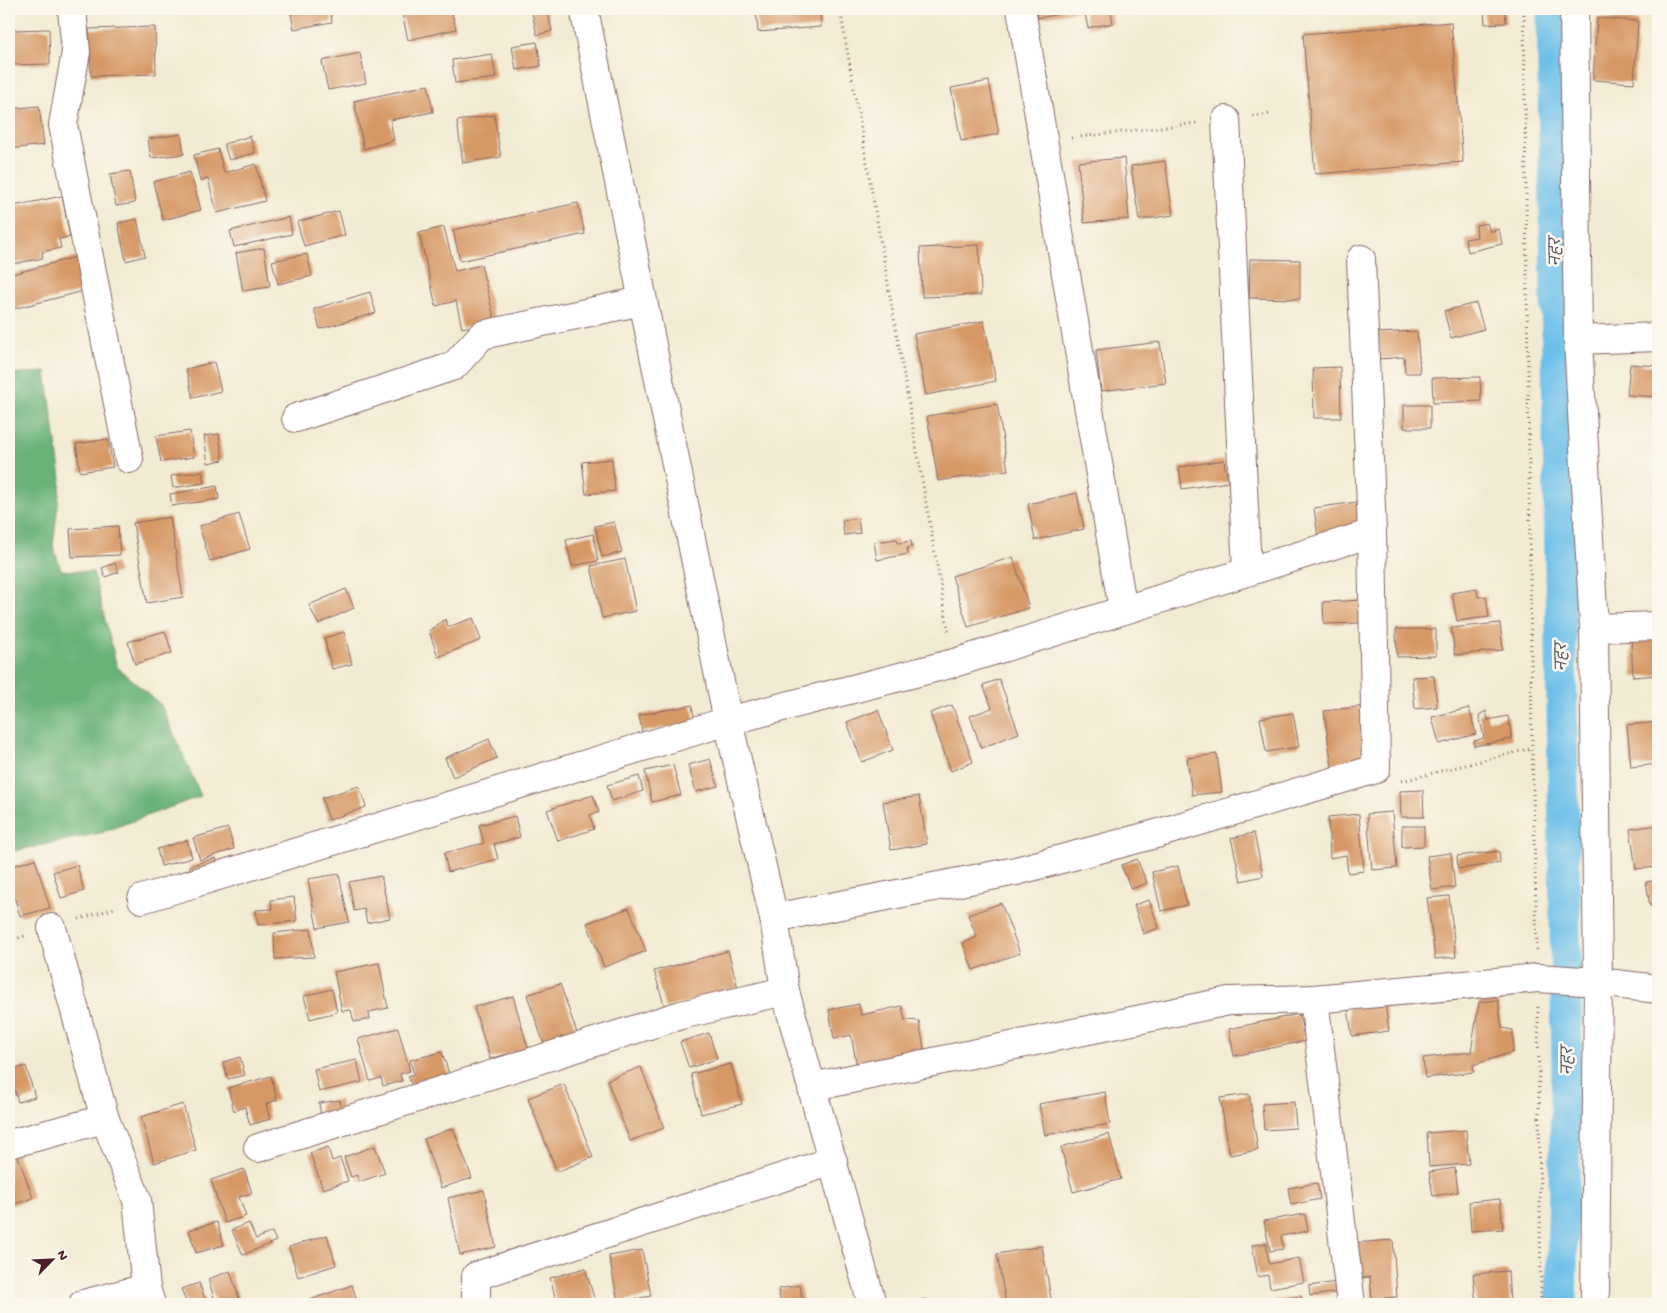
<svg xmlns="http://www.w3.org/2000/svg" width="1667" height="1313" font-family="'Gochi Hand','Playpen Sans Deva',sans-serif">
<style>
.forest{fill:#68b178;stroke:#596852}
.lines{fill:none;stroke-linecap:round;stroke-linejoin:round}
.canal{stroke:#6dc0e9;stroke-width:31}
.building{fill:#d69865}
.minor-casing{stroke:#856666;stroke-width:30}
.tertiary-casing{stroke:#856666;stroke-width:30}
.path{stroke:#856666;stroke-width:3;stroke-dasharray:1 4;stroke-linecap:butt}
.minor{stroke:#fff;stroke-width:28}
.tertiary{stroke:#fff;stroke-width:28}
.labels{text-anchor:middle;stroke-width:5;stroke-linejoin:round;paint-order:stroke}
.water-label{font-size:15px;font-style:italic;fill:#56576e;stroke:#fbf7ec}
</style>
<rect width="100%" height="100%" fill="#fbf7ec"/>
<filter id="ink" filterUnits="userSpaceOnUse"><feTurbulence type="fractalNoise" baseFrequency=".02" numOctaves="2"/><feDisplacementMap in="SourceGraphic" scale="10" xChannelSelector="R" yChannelSelector="G"/><feConvolveMatrix kernelMatrix="1 2 1 2 8 2 1 2 1" color-interpolation-filters="sRGB"/></filter>
<filter id="wash" filterUnits="userSpaceOnUse"><feTurbulence type="fractalNoise" baseFrequency=".0096" numOctaves="4" result="noise"/><feDisplacementMap in="SourceGraphic" scale="20" xChannelSelector="R" yChannelSelector="G"/><feGaussianBlur stdDeviation="1.12" result="paint"/><feColorMatrix in="noise" values="0 0 0 0 0 0 0 0 0 0 0 0 0 0 0 0 0 1.4 0 .05"/><feComposite in="paint" operator="in"/></filter>
<g filter="url(#wash)">
<rect width="100%" height="100%" fill="#f2ebd3"/>
<polygon class="forest" points="46,372 61,478 53,546 61,570 93,572 117,667 161,705 201,796 100,833 9,852 9,374"/>
<g class="lines">
<polyline class="canal" points="1552,9 1567,1065 1561,1304"/>
</g>
<g id="blocks">
<g class="building">
<polygon points="290,9 330,9 332,22 294,29"/>
<polygon points="401,9 451,9 456,29 408,40"/>
<polygon points="531,9 547,9 552,31 537,35"/>
<polygon points="756,9 820,9 821,27 758,32"/>
<polygon points="1036,9 1083,9 1083,10 1038,18"/>
<polygon points="1084,9 1110,9 1113,23 1088,28"/>
<polygon points="1484,9 1505,9 1506,23 1485,24"/>
<polygon points="1597,18 1638,21 1634,83 1593,80"/>
<polygon points="1451,22 1463,162 1315,174 1303,34"/>
<polygon points="155,27 156,74 91,76 89,29"/>
<polygon points="49,29 50,64 13,65 12,30"/>
<polygon points="537,42 541,66 516,70 512,46"/>
<polygon points="360,53 366,83 328,90 322,61"/>
<polygon points="492,54 496,78 455,83 452,60"/>
<polygon points="989,81 999,134 961,141 951,88"/>
<polygon points="428,85 433,112 390,120 394,140 364,149 354,101"/>
<polygon points="39,106 44,145 9,149 9,109"/>
<polygon points="494,115 501,157 463,163 457,121"/>
<polygon points="181,134 184,154 151,158 148,139"/>
<polygon points="250,136 255,153 229,160 224,144"/>
<polygon points="218,149 224,173 256,164 265,201 217,213 208,179 200,181 194,155"/>
<polygon points="1124,158 1129,219 1084,223 1078,162"/>
<polygon points="1165,161 1173,215 1139,220 1131,166"/>
<polygon points="130,171 135,203 116,206 110,174"/>
<polygon points="190,172 201,210 163,220 153,182"/>
<polygon points="62,196 70,237 59,239 61,248 42,252 43,258 13,264 9,242 9,207"/>
<polygon points="578,203 585,234 460,261 453,230"/>
<polygon points="339,211 345,235 304,246 297,222"/>
<polygon points="289,217 292,234 234,247 230,231"/>
<polygon points="137,219 145,256 126,261 118,223"/>
<polygon points="1487,223 1490,232 1499,229 1502,244 1468,252 1465,239 1477,237 1476,225"/>
<polygon points="444,227 455,271 481,265 495,321 462,328 456,301 436,306 419,233"/>
<polygon points="979,245 981,295 922,297 920,248"/>
<polygon points="264,248 270,287 243,291 236,253"/>
<polygon points="307,254 312,276 278,284 272,261"/>
<polygon points="79,256 88,290 9,310 9,275"/>
<polygon points="1250,259 1300,260 1300,299 1249,298"/>
<polygon points="370,292 376,313 320,329 314,309"/>
<polygon points="1476,303 1484,329 1451,338 1444,311"/>
<polygon points="984,321 996,381 926,395 914,334"/>
<polygon points="1417,331 1420,373 1405,373 1404,357 1379,359 1377,333"/>
<polygon points="1160,342 1166,383 1101,391 1096,350"/>
<polygon points="214,362 221,391 193,398 186,369"/>
<polygon points="1630,364 1658,366 1658,397 1627,395"/>
<polygon points="1340,367 1341,418 1314,418 1313,368"/>
<polygon points="1480,377 1481,401 1433,403 1432,378"/>
<polygon points="997,404 1008,470 938,481 927,416"/>
<rect x="1404" y="405" width="26" height="23"/>
<polygon points="1658,406 1658,436 1657,437 1653,407"/>
<polygon points="190,431 194,457 161,462 156,436"/>
<polygon points="219,434 223,460 208,463 204,436"/>
<polygon points="108,439 113,467 80,472 76,444"/>
<polygon points="612,459 615,491 586,494 582,462"/>
<polygon points="1224,460 1228,482 1182,489 1179,467"/>
<polygon points="202,471 204,483 173,488 171,476"/>
<polygon points="1654,484 1658,484 1658,522 1657,522"/>
<polygon points="217,486 219,499 172,506 170,494"/>
<polygon points="1077,493 1084,529 1035,540 1028,504"/>
<polygon points="1364,501 1368,531 1318,538 1314,508"/>
<polygon points="239,514 250,549 210,561 199,526"/>
<polygon points="170,517 183,597 147,603 133,523"/>
<polygon points="858,518 860,533 844,535 842,521"/>
<polygon points="614,522 622,552 602,557 595,526"/>
<polygon points="118,526 120,555 72,557 70,529"/>
<polygon points="593,534 598,561 572,566 566,540"/>
<polygon points="897,539 898,543 911,541 912,547 907,548 908,554 877,560 874,542"/>
<polygon points="1013,557 1029,608 968,627 952,576"/>
<polygon points="625,559 636,611 602,618 591,566"/>
<polygon points="115,563 119,572 105,577 102,568"/>
<polygon points="346,589 354,608 318,624 309,605"/>
<polygon points="1477,589 1478,597 1486,596 1489,617 1457,621 1452,593"/>
<polygon points="1363,600 1364,623 1324,624 1323,602"/>
<polygon points="473,618 481,640 438,657 429,631 445,619 448,627"/>
<polygon points="1500,623 1503,650 1455,655 1451,628"/>
<polygon points="1396,629 1436,629 1436,656 1397,657"/>
<polygon points="165,631 172,653 135,664 128,642"/>
<polygon points="344,632 352,664 332,669 324,638"/>
<polygon points="1658,637 1658,675 1633,677 1631,639"/>
<polygon points="1434,676 1437,707 1415,709 1412,677"/>
<polygon points="999,679 1019,733 981,748 970,716 992,708 983,685"/>
<polygon points="692,705 695,723 642,732 639,715"/>
<polygon points="952,705 973,762 951,771 930,713"/>
<polygon points="1365,706 1372,762 1332,767 1324,711"/>
<polygon points="1469,708 1476,734 1439,744 1432,717"/>
<polygon points="878,710 893,750 862,762 847,722"/>
<polygon points="1486,711 1488,720 1508,716 1512,739 1474,746 1474,741 1484,738 1479,715"/>
<polygon points="1293,713 1299,747 1266,752 1260,718"/>
<polygon points="1658,722 1658,764 1631,767 1627,725"/>
<polygon points="489,739 497,758 453,777 445,758"/>
<polygon points="1217,754 1222,792 1192,795 1187,758"/>
<polygon points="710,759 718,786 696,792 688,765"/>
<polygon points="673,765 681,795 652,802 645,771"/>
<polygon points="639,776 643,791 612,801 607,785"/>
<polygon points="359,786 366,807 329,820 322,798"/>
<polygon points="1423,790 1424,817 1401,817 1400,791"/>
<polygon points="593,795 599,812 590,815 594,829 558,841 547,810"/>
<polygon points="919,796 927,844 891,850 883,802"/>
<polygon points="1392,812 1397,868 1372,870 1367,814"/>
<polygon points="1359,814 1364,871 1348,873 1346,855 1330,858 1328,817"/>
<polygon points="515,816 520,837 494,844 498,859 448,872 444,853 484,843 479,825"/>
<polygon points="1658,825 1658,867 1636,869 1630,829"/>
<polygon points="1402,826 1424,826 1424,846 1402,847"/>
<polygon points="228,828 234,849 200,860 193,838"/>
<polygon points="1254,833 1263,876 1241,881 1231,838"/>
<polygon points="187,840 192,858 161,866 157,849"/>
<polygon points="1499,851 1500,863 1458,869 1457,856"/>
<polygon points="1451,853 1455,887 1432,890 1427,856"/>
<polygon points="216,858 219,869 192,877 189,866"/>
<polygon points="35,859 50,908 20,916 9,878 9,867"/>
<polygon points="1137,859 1147,883 1131,889 1121,865"/>
<polygon points="77,865 84,891 61,898 53,872"/>
<polygon points="1178,866 1187,905 1161,911 1152,872"/>
<polygon points="339,874 349,922 317,928 308,879"/>
<polygon points="381,876 390,918 367,923 364,909 354,911 349,882"/>
<polygon points="1658,880 1658,905 1650,906 1646,882"/>
<polygon points="1449,896 1456,957 1435,959 1427,898"/>
<polygon points="294,897 297,921 258,925 256,910 272,909 271,900"/>
<polygon points="1149,900 1159,928 1143,934 1134,905"/>
<polygon points="1001,903 1020,953 973,970 963,943 977,937 968,915"/>
<polygon points="629,908 646,951 604,967 587,923"/>
<polygon points="311,929 314,957 275,959 274,933"/>
<polygon points="728,951 738,988 665,1008 654,971"/>
<polygon points="379,963 388,1008 369,1012 370,1019 354,1022 351,1010 342,1011 334,972"/>
<polygon points="560,984 578,1036 545,1047 527,995"/>
<polygon points="332,989 337,1012 310,1019 304,996"/>
<polygon points="513,996 528,1048 490,1059 474,1007"/>
<polygon points="1498,1000 1502,1028 1513,1030 1513,1052 1473,1065 1474,1072 1425,1078 1423,1058 1471,1052 1479,1002"/>
<polygon points="1385,1003 1389,1031 1352,1036 1348,1008"/>
<polygon points="859,1004 861,1015 902,1006 905,1020 919,1021 925,1054 857,1067 851,1035 834,1039 829,1010"/>
<polygon points="1299,1014 1305,1041 1234,1056 1229,1029"/>
<polygon points="398,1028 410,1071 400,1074 402,1081 383,1086 381,1078 370,1081 358,1039"/>
<polygon points="709,1033 717,1059 689,1068 680,1042"/>
<polygon points="442,1052 450,1077 412,1087 408,1076 414,1074 410,1060"/>
<polygon points="240,1057 245,1075 228,1079 223,1062"/>
<polygon points="357,1060 362,1082 319,1092 314,1069"/>
<polygon points="731,1064 742,1104 701,1114 691,1074"/>
<polygon points="26,1066 35,1097 18,1102 9,1071"/>
<polygon points="641,1067 664,1128 630,1141 607,1080"/>
<polygon points="271,1076 277,1100 266,1104 270,1119 250,1125 245,1107 234,1111 228,1088"/>
<polygon points="564,1084 593,1157 557,1172 528,1098"/>
<polygon points="1105,1092 1110,1124 1045,1135 1039,1104"/>
<polygon points="1249,1094 1258,1150 1230,1155 1220,1098"/>
<polygon points="340,1100 342,1113 321,1116 319,1103"/>
<polygon points="1294,1102 1296,1128 1264,1130 1262,1104"/>
<polygon points="183,1104 196,1150 154,1163 141,1117"/>
<polygon points="453,1128 472,1178 441,1188 424,1139"/>
<polygon points="1466,1130 1469,1164 1429,1167 1427,1133"/>
<polygon points="1109,1134 1121,1179 1073,1192 1061,1147"/>
<polygon points="375,1146 385,1173 359,1182 357,1175 351,1177 344,1157"/>
<polygon points="328,1147 332,1161 340,1158 348,1181 323,1189 310,1153"/>
<polygon points="16,1151 33,1198 9,1206 9,1154"/>
<polygon points="1455,1168 1458,1192 1433,1196 1429,1172"/>
<polygon points="244,1169 252,1193 239,1197 246,1216 225,1223 211,1180"/>
<polygon points="1317,1183 1320,1199 1291,1205 1288,1188"/>
<polygon points="484,1190 496,1247 460,1255 448,1198"/>
<polygon points="1500,1199 1503,1229 1471,1231 1469,1202"/>
<polygon points="1305,1214 1308,1231 1281,1236 1283,1249 1270,1251 1264,1221"/>
<polygon points="217,1222 224,1245 196,1253 189,1230"/>
<polygon points="249,1223 256,1239 272,1232 276,1241 243,1255 232,1230"/>
<polygon points="327,1235 336,1265 298,1277 289,1247"/>
<polygon points="1393,1240 1397,1297 1372,1299 1370,1277 1356,1278 1354,1243"/>
<polygon points="1266,1243 1269,1264 1299,1258 1304,1282 1270,1288 1268,1275 1258,1277 1252,1245"/>
<polygon points="1042,1246 1052,1304 1006,1304 997,1254"/>
<polygon points="642,1250 651,1296 618,1302 609,1256"/>
<polygon points="585,1268 596,1304 557,1304 550,1278"/>
<polygon points="230,1271 239,1298 222,1304 216,1304 208,1279"/>
<polygon points="1508,1271 1510,1304 1476,1304 1473,1274"/>
<polygon points="1337,1282 1339,1292 1310,1296 1309,1286"/>
<polygon points="199,1283 207,1304 187,1304 181,1289"/>
<polygon points="352,1285 358,1304 308,1304 307,1301"/>
<polygon points="800,1285 803,1304 781,1304 778,1289"/>
<polygon points="1301,1296 1302,1304 1275,1304 1274,1300"/>
<polygon points="926,1299 927,1304 908,1304 908,1303"/>
<polygon points="1341,1300 1341,1304 1319,1304 1319,1303"/>
</g>
</g>
</g>
<g filter="url(#ink)">
<use href="#blocks" fill-opacity="0" stroke="#856666" stroke-width="1"/>
<g class="lines">
<defs>
<g id="minor">
<polyline points="72,9 76,52 63,125 129,459"/>
<polyline points="584,9 728,721 774,918 785,991 872,1304"/>
<polyline points="1021,9 1123,610"/>
<polyline points="1226,120 1247,572"/>
<polyline points="1578,340 1658,337"/>
<polyline points="296,418 454,366 482,335 642,301"/>
<polyline points="1594,628 1658,626"/>
<polyline points="142,899 728,721 954,663 1372,533"/>
<polyline points="774,918 1016,871 1156,834 1376,769 1372,533 1361,259"/>
<polyline points="52,928 105,1119 137,1200 146,1288 151,1304"/>
<polyline points="1314,999 1351,1304"/>
<polyline points="812,1087 1229,1001 1314,999 1538,978 1598,982 1658,989"/>
<polyline points="9,1144 105,1119"/>
<polyline points="258,1148 681,1015 785,991"/>
<polyline points="83,1304 146,1288"/>
<polyline points="476,1304 476,1276 833,1161"/>
</g>
<polyline id="tertiary" points="1574,9 1578,340 1594,628 1598,982 1595,1304"/>
</defs>
<use href="#minor" class="minor-casing"/>
<use href="#tertiary" class="tertiary-casing"/>
<g class="path">
<polyline points="840,9 949,634"/>
<polyline points="1524,9 1532,748 1537,951"/>
<polyline points="1253,116 1269,114"/>
<polyline points="1071,138 1197,123"/>
<polyline points="1402,781 1532,748"/>
<polyline points="79,919 115,908"/>
<polyline points="9,941 25,936"/>
<polyline points="1538,1007 1541,1304"/>
</g>
<use href="#minor" class="minor"/>
<use href="#tertiary" class="tertiary"/>
</g>
</g>
<g class="labels">
<g class="water-label">
<text transform="translate(1555 252) rotate(-91)" y="5">नहर</text>
<text transform="translate(1561 657) rotate(-91)" y="5">नहर</text>
<text transform="translate(1567 1061) rotate(-90)" y="5">नहर</text>
</g>
</g>
<rect width="1667" height="1313" fill="none" stroke="#fbf7ec" stroke-width="30"/>
<g transform="translate(52 1260) rotate(66)" stroke="#fbf7ec" stroke-width="4" paint-order="stroke">
<path d="M0-4L9 19L0 12L-9 19Z" fill="#4a1f2b"/>
<text y="-8" font-size="14" font-weight="bold" text-anchor="middle" fill="#4a1f2b">N</text>
</g>
</svg>
